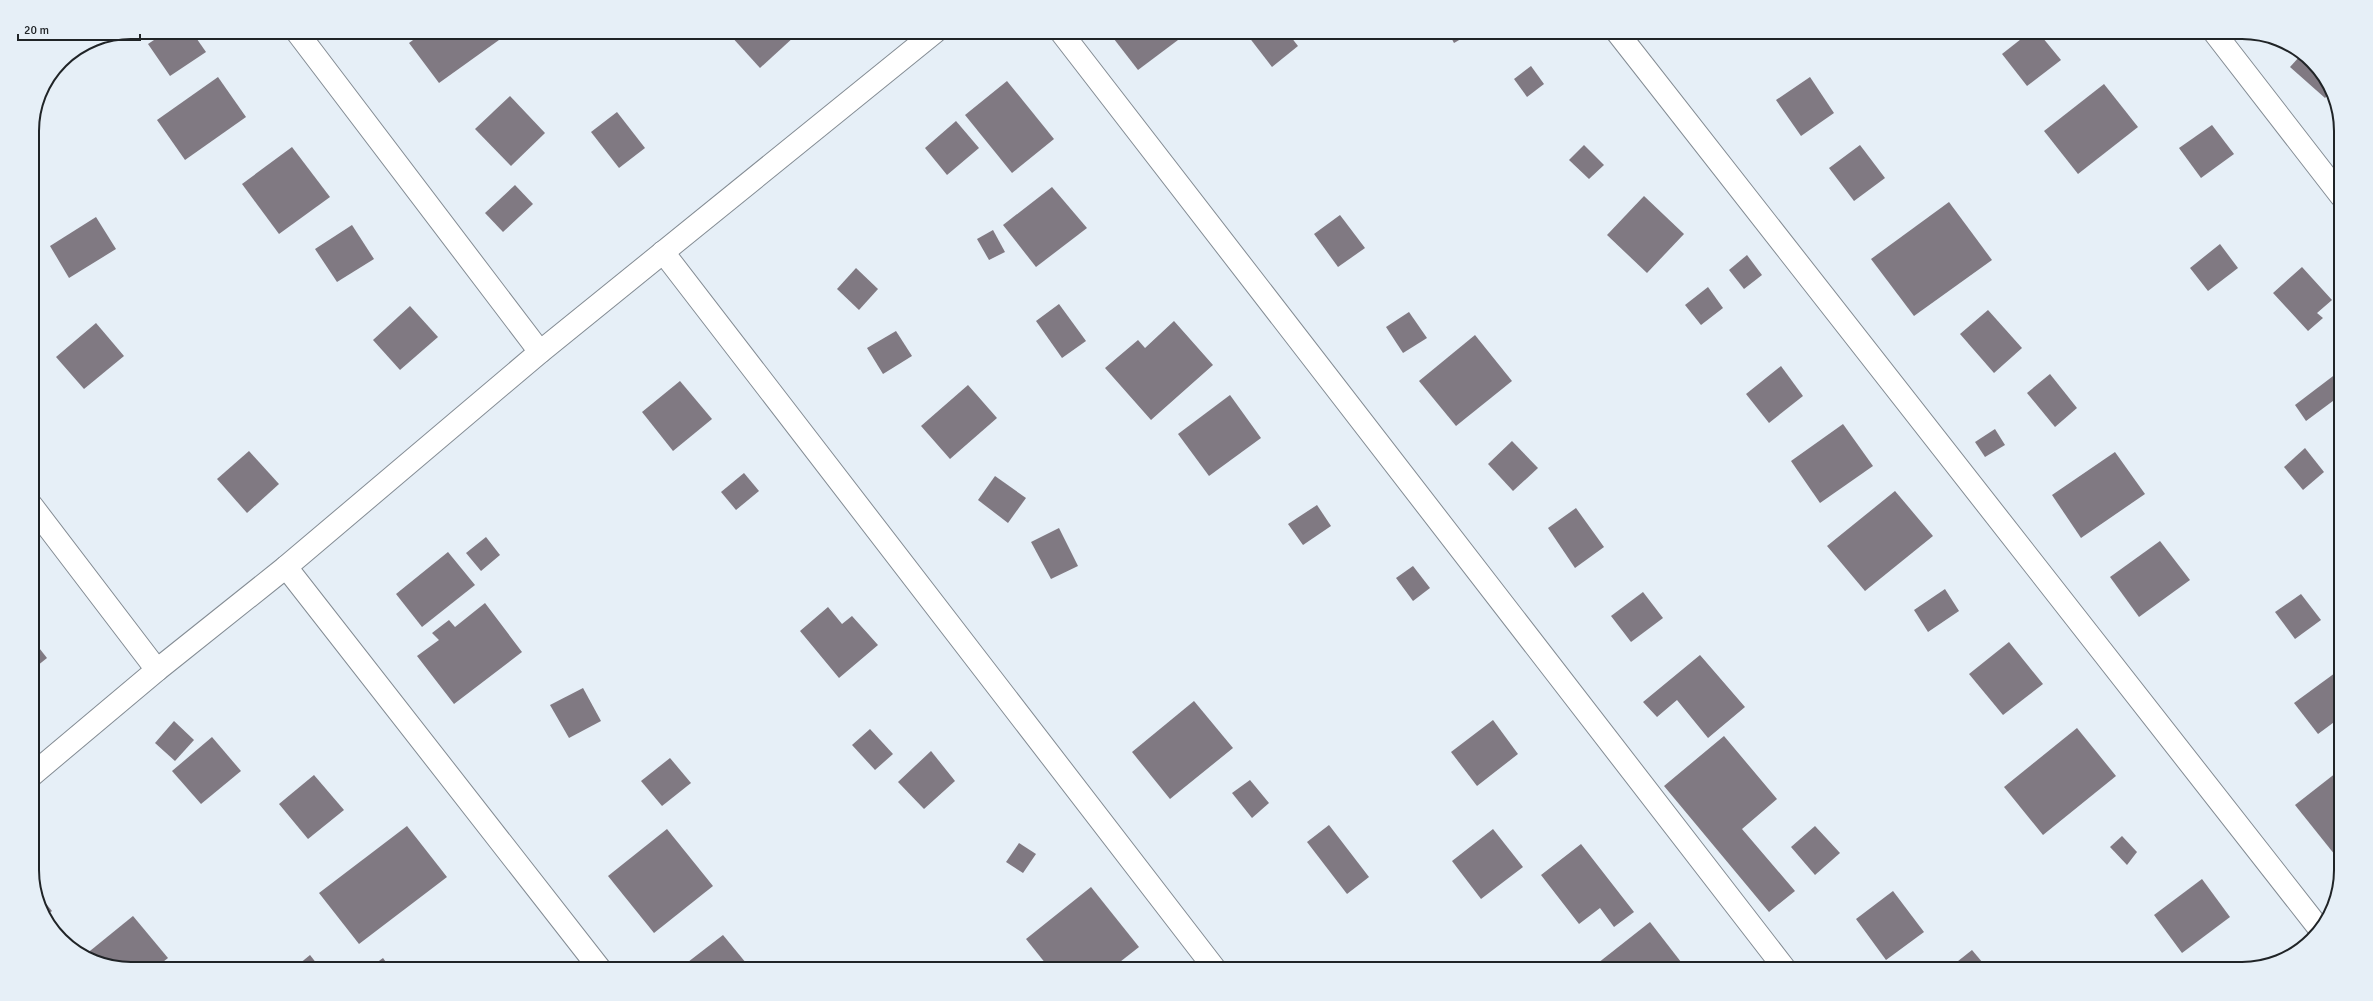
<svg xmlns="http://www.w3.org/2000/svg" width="2373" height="1001" font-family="Signika,sans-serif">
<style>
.building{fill:#807982}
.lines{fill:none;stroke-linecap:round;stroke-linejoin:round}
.street-casing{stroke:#848c94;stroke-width:24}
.street{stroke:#fff;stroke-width:22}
.rim{fill:none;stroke:#202427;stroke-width:2}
</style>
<rect width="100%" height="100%" fill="#e6eff7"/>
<g class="building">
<polygon points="166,32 192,32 206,52 170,76 148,44"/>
<polygon points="424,32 493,32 499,40 439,83 409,43"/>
<polygon points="733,32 792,32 795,36 760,68 730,35"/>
<polygon points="1123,32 1172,32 1178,40 1138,70 1114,39"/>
<polygon points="1245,32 1287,32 1298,46 1272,67"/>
<polygon points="1448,32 1473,32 1454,43"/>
<polygon points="2030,32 2038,32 2061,60 2027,86 2002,54"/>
<polygon points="2300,56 2324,76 2330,93 2325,98 2290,67"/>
<polygon points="1531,66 1544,84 1527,97 1514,79"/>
<polygon points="218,77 246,117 185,160 157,120"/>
<polygon points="1810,77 1834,113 1801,136 1776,100"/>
<polygon points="1007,81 1054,139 1012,173 965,115"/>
<polygon points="2104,84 2138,127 2078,174 2044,131"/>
<polygon points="510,96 545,133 511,166 475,129"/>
<polygon points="617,112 645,148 619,168 591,132"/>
<polygon points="956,121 979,148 947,175 925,148"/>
<polygon points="2212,125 2234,154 2201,178 2179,148"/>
<polygon points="1584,145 1604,165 1589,179 1569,160"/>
<polygon points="1860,145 1885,178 1854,201 1829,168"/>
<polygon points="292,147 330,197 279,234 242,184"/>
<polygon points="515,185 533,204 503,232 485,213"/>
<polygon points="1052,187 1087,228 1036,267 1003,225"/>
<polygon points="1644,196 1684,234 1647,273 1607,235"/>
<polygon points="1949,202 1992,260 1914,316 1871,259"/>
<polygon points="1340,215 1365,248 1338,267 1314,234"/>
<polygon points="96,217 116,249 69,278 50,246"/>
<polygon points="352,225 374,259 337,282 315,249"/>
<polygon points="993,230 1005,252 989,260 977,239"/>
<polygon points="2220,244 2238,268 2208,291 2190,268"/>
<polygon points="1747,255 1762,275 1744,289 1729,270"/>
<polygon points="2302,267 2332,300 2317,313 2323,318 2308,331 2273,293"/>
<polygon points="856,268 878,289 859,310 837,289"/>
<polygon points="1708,287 1723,308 1701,325 1685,305"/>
<polygon points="1059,304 1086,341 1062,358 1036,321"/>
<polygon points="410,306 438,337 400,370 373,340"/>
<polygon points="1988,310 2022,348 1994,373 1960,334"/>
<polygon points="1409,312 1427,338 1403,353 1386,327"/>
<polygon points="1174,321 1213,365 1151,420 1105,368 1138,340 1145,348"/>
<polygon points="96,323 124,356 84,389 56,357"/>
<polygon points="896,331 912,356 883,374 867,348"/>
<polygon points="1475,335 1512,381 1456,426 1419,381"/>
<polygon points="1781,366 1803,396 1769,423 1746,394"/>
<polygon points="2341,370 2341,395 2306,421 2295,405"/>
<polygon points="2050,374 2077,408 2055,427 2027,393"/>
<polygon points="680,381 712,419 673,451 642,412"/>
<polygon points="968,385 997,418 950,459 921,426"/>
<polygon points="1230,395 1261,438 1209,476 1178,434"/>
<polygon points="1843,424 1873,466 1820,503 1791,461"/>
<polygon points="1995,429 2005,445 1985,457 1975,442"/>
<polygon points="1512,441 1538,468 1513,491 1488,464"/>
<polygon points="2305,448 2324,472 2303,490 2284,467"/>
<polygon points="249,451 279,484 247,513 217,479"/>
<polygon points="2115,452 2145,494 2081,538 2052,495"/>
<polygon points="744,473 759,491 736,510 721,492"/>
<polygon points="995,476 1026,498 1008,523 978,500"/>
<polygon points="1895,491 1933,536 1865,591 1827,546"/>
<polygon points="1317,505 1331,526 1303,545 1288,524"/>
<polygon points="1576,508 1604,547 1575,568 1548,528"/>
<polygon points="1059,528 1078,566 1051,579 1031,542"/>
<polygon points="486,537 500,555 481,571 466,553"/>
<polygon points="2160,541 2190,580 2139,617 2110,577"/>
<polygon points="448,552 475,585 422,627 396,594"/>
<polygon points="1413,566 1430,588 1413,601 1396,578"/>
<polygon points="1945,589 1959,611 1928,632 1914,610"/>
<polygon points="1643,592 1663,618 1631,642 1611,616"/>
<polygon points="2301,594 2321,620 2295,639 2275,612"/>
<polygon points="485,603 522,652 454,704 417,656 439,640 432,633 449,620 455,627"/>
<polygon points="828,607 842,624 852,616 878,645 839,678 800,631"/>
<polygon points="32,639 47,658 32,670"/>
<polygon points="2009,642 2043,684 2003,715 1969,674"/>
<polygon points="1700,655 1745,707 1708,738 1677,700 1657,717 1643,702"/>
<polygon points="2335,673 2341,682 2341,717 2318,734 2294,703"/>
<polygon points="583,688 601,721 569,738 550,705"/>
<polygon points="1194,701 1233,748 1170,799 1132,752"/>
<polygon points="1493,720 1518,754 1477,786 1451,752"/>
<polygon points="174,721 194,740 175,761 155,743"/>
<polygon points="2077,728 2116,776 2043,835 2004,787"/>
<polygon points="870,729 893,754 875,770 852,745"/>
<polygon points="1724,736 1777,799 1742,829 1795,891 1769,912 1664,786"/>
<polygon points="212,737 241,771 201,804 172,771"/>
<polygon points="931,751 955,781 924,809 898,782"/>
<polygon points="670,758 691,783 662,806 641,781"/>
<polygon points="2341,769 2341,851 2335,855 2295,805"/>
<polygon points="314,775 344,810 308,839 279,804"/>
<polygon points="1250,780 1269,803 1252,818 1232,793"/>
<polygon points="1329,825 1369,877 1347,894 1307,842"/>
<polygon points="407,826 447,877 359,944 319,893"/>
<polygon points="1815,826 1840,853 1815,875 1791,847"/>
<polygon points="667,829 713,886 654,933 608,876"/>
<polygon points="1493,829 1523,867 1481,899 1452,861"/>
<polygon points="2122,836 2137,852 2127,865 2110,847"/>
<polygon points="1019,843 1036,854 1023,873 1006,862"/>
<polygon points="1581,844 1634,912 1614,927 1600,908 1579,924 1541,875"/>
<polygon points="2202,879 2230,917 2182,953 2154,915"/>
<polygon points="1091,887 1139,947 1111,969 1050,969 1026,939"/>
<polygon points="1893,891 1924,932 1886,960 1856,919"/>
<polygon points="39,895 52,911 47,915 42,902"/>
<polygon points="133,916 168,958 154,969 131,969 94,962 85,955"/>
<polygon points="1650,922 1681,962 1672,969 1603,969 1598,963"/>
<polygon points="723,935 751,969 694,969 688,962"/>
<polygon points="1972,950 1988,969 1948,969"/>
<polygon points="310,955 321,969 293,969"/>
<polygon points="383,958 391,969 368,969"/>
</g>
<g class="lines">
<defs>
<g id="street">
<polyline points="297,32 540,352"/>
<polyline points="1061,32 1785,969"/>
<polyline points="1617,32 2318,927"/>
<polyline points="2214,32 2341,196"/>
<polyline points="663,252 1215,969"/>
<polyline points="32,506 157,670"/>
<polyline points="286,567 600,969"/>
<polyline points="32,775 157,670 286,567 540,352 935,32"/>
</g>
</defs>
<use href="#street" class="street-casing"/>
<use href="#street" class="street"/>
</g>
<path d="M0 0H2373V1001H0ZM131 39H2242A92 92 0 0 1 2334 131V870A92 92 0 0 1 2242 962H131A92 92 0 0 1 39 870V131A92 92 0 0 1 131 39Z" fill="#e6eff7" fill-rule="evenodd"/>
<path class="rim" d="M131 39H2242A92 92 0 0 1 2334 131V870A92 92 0 0 1 2242 962H131A92 92 0 0 1 39 870V131A92 92 0 0 1 131 39Z"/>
<path d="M18 34v6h122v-6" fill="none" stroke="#202427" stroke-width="2"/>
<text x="24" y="34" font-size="12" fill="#202427" stroke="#e6eff7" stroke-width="3" paint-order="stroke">20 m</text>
</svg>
